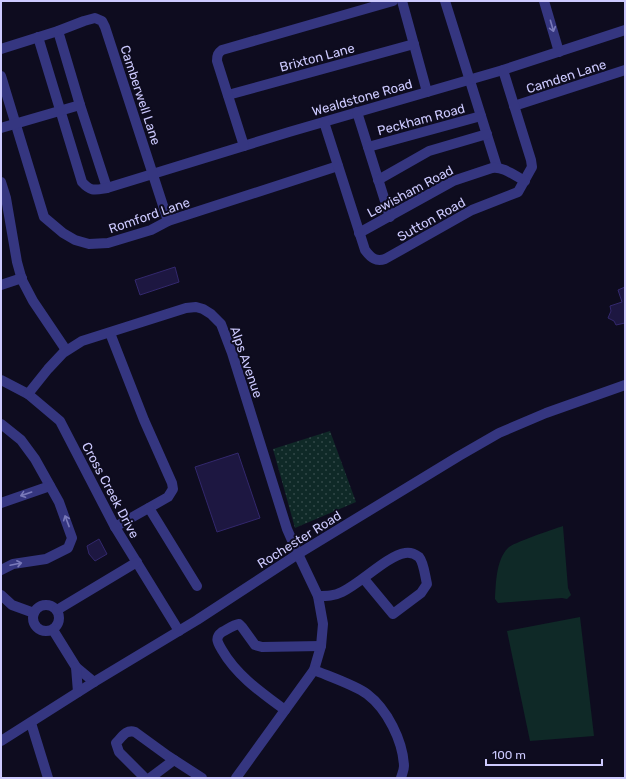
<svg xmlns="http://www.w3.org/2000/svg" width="626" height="779" font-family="Rubik,sans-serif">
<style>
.park{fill:url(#park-dots)}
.pitch{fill:#0f2927}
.building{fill:#1d1741;stroke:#33286d}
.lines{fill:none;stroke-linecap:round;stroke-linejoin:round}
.minor{stroke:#353680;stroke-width:10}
.oneway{stroke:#7979b9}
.labels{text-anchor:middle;stroke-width:4;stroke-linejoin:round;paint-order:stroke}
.street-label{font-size:13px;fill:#cdcaff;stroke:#0e0c1f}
</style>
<defs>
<pattern id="park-dots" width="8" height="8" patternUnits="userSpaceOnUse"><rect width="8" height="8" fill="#0f2927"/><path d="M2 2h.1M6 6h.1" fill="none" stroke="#314747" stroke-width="1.8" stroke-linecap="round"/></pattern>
</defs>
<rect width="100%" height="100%" fill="#0e0c1f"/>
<polygon class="park" points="330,431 356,502 295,528 273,449"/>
<g class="pitch">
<path d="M563,526L568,588L571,595L567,599L562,598L498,603L495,599C496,583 496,560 508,548C512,543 554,529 563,526Z"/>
<polygon points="580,617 594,736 530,741 507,631"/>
</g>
<g class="building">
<polygon points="175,267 179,282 140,295 135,280"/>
<polygon points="625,287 625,323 616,325 614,321 608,318 611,311 610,306 622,302 618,290"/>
<polygon points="238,453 260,518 217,532 195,467"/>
<polygon points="99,539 107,554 95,561 89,554 87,546"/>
</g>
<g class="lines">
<g class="minor">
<polyline points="402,1 427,92"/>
<polyline points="445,1 497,167"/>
<polyline points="544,1 559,52"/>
<polyline points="58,31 80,105 107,188"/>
<path d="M38,37L82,182C91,192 95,190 107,188L289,132L503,70L625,30"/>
<polyline points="1,49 58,31 84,21 95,18 102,21 105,27 168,221"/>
<polyline points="1,76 44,217 63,233 75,240 89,244 108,243 151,230 168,221 338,166"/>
<polyline points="228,95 414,44"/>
<polyline points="514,106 625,70"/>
<polyline points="357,112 390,217"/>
<path d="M324,122L365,250C371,258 376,262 385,259L472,210L518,192L532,167L531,160L503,70"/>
<polyline points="1,128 80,105"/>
<path d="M244,146L217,61C217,55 218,53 222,50L393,1"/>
<polyline points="368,147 481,116"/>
<polyline points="378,180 429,151 487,134"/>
<polyline points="1,182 6,198 17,262 22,280 33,301 66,350"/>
<path d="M359,233L453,181L492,168C503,166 515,176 525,181"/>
<polyline points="1,285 22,278"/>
<polyline points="110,333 144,420 172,483 173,489 168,497 115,527"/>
<polyline points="1,380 28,394 60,421 115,527 179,631"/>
<polyline points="28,394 48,369 63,353 82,341 186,308 196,307 203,309 211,314 221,324 232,353 287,529 298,554 318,596 323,624 321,646 314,670 236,778"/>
<polyline points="1,424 21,440 35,459 59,502 72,538 68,548 46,559 13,564 1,570"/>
<polyline points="1,503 50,486"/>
<polyline points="149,508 197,586"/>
<polyline points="1,595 12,605 34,613"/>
<path d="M318,596C327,596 334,596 342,592C361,583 387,556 405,553C410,552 415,554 419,557C424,563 425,576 427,584L421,593L393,614L364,579"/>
<circle cx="46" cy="618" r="13"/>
<polyline points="57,610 137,562"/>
<polyline points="53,630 76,667 94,682"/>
<polyline points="76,667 78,692"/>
<path d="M314,670C328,676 355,685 367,694C387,709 403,741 404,766C404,770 402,774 401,778"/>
<path d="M285,710C262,693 237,676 222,650C218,643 214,638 222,632C228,629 233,625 239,624L242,627L255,645L262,647L321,646"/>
<polyline points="31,723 48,778"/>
<polyline points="1,741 94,682 197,620 298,554 459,456 499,433 546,413 625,385"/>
<path d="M145,778L119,752L116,743C122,737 126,729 135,732L168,756L202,778"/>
<polyline points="150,778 174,760"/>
</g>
</g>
<defs><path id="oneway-shaft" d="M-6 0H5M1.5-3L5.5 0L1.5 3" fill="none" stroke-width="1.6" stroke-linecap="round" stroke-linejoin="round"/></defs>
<g class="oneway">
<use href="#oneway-shaft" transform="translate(552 26) rotate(74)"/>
<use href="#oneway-shaft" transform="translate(26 494) rotate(161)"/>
<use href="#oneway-shaft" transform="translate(67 521) rotate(-111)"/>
<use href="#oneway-shaft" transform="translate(16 564) rotate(-12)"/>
</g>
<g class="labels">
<g class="street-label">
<text transform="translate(317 57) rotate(-15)" y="5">Brixton Lane</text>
<text transform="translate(566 76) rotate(-18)" y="5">Camden Lane</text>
<text transform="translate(141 95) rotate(72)" y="5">Camberwell Lane</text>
<text transform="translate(362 97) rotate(-16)" y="5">Wealdstone Road</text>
<text transform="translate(421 119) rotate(-15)" y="5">Peckham Road</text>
<text transform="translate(410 191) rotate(-28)" y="5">Lewisham Road</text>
<text transform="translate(149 215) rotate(-19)" y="5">Romford Lane</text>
<text transform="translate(431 219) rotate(-29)" y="5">Sutton Road</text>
<text transform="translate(247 362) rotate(71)" y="5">Alps Avenue</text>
<text transform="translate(111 490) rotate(62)" y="5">Cross Creek Drive</text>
<text transform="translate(299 539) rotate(-32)" y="5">Rochester Road</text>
</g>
</g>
<rect width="626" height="779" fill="none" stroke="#cdcaff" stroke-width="4"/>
<path d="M486 759v6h116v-6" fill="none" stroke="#cdcaff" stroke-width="2"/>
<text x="492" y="759" font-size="12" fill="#cdcaff" stroke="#0e0c1f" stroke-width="3" paint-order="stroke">100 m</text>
</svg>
